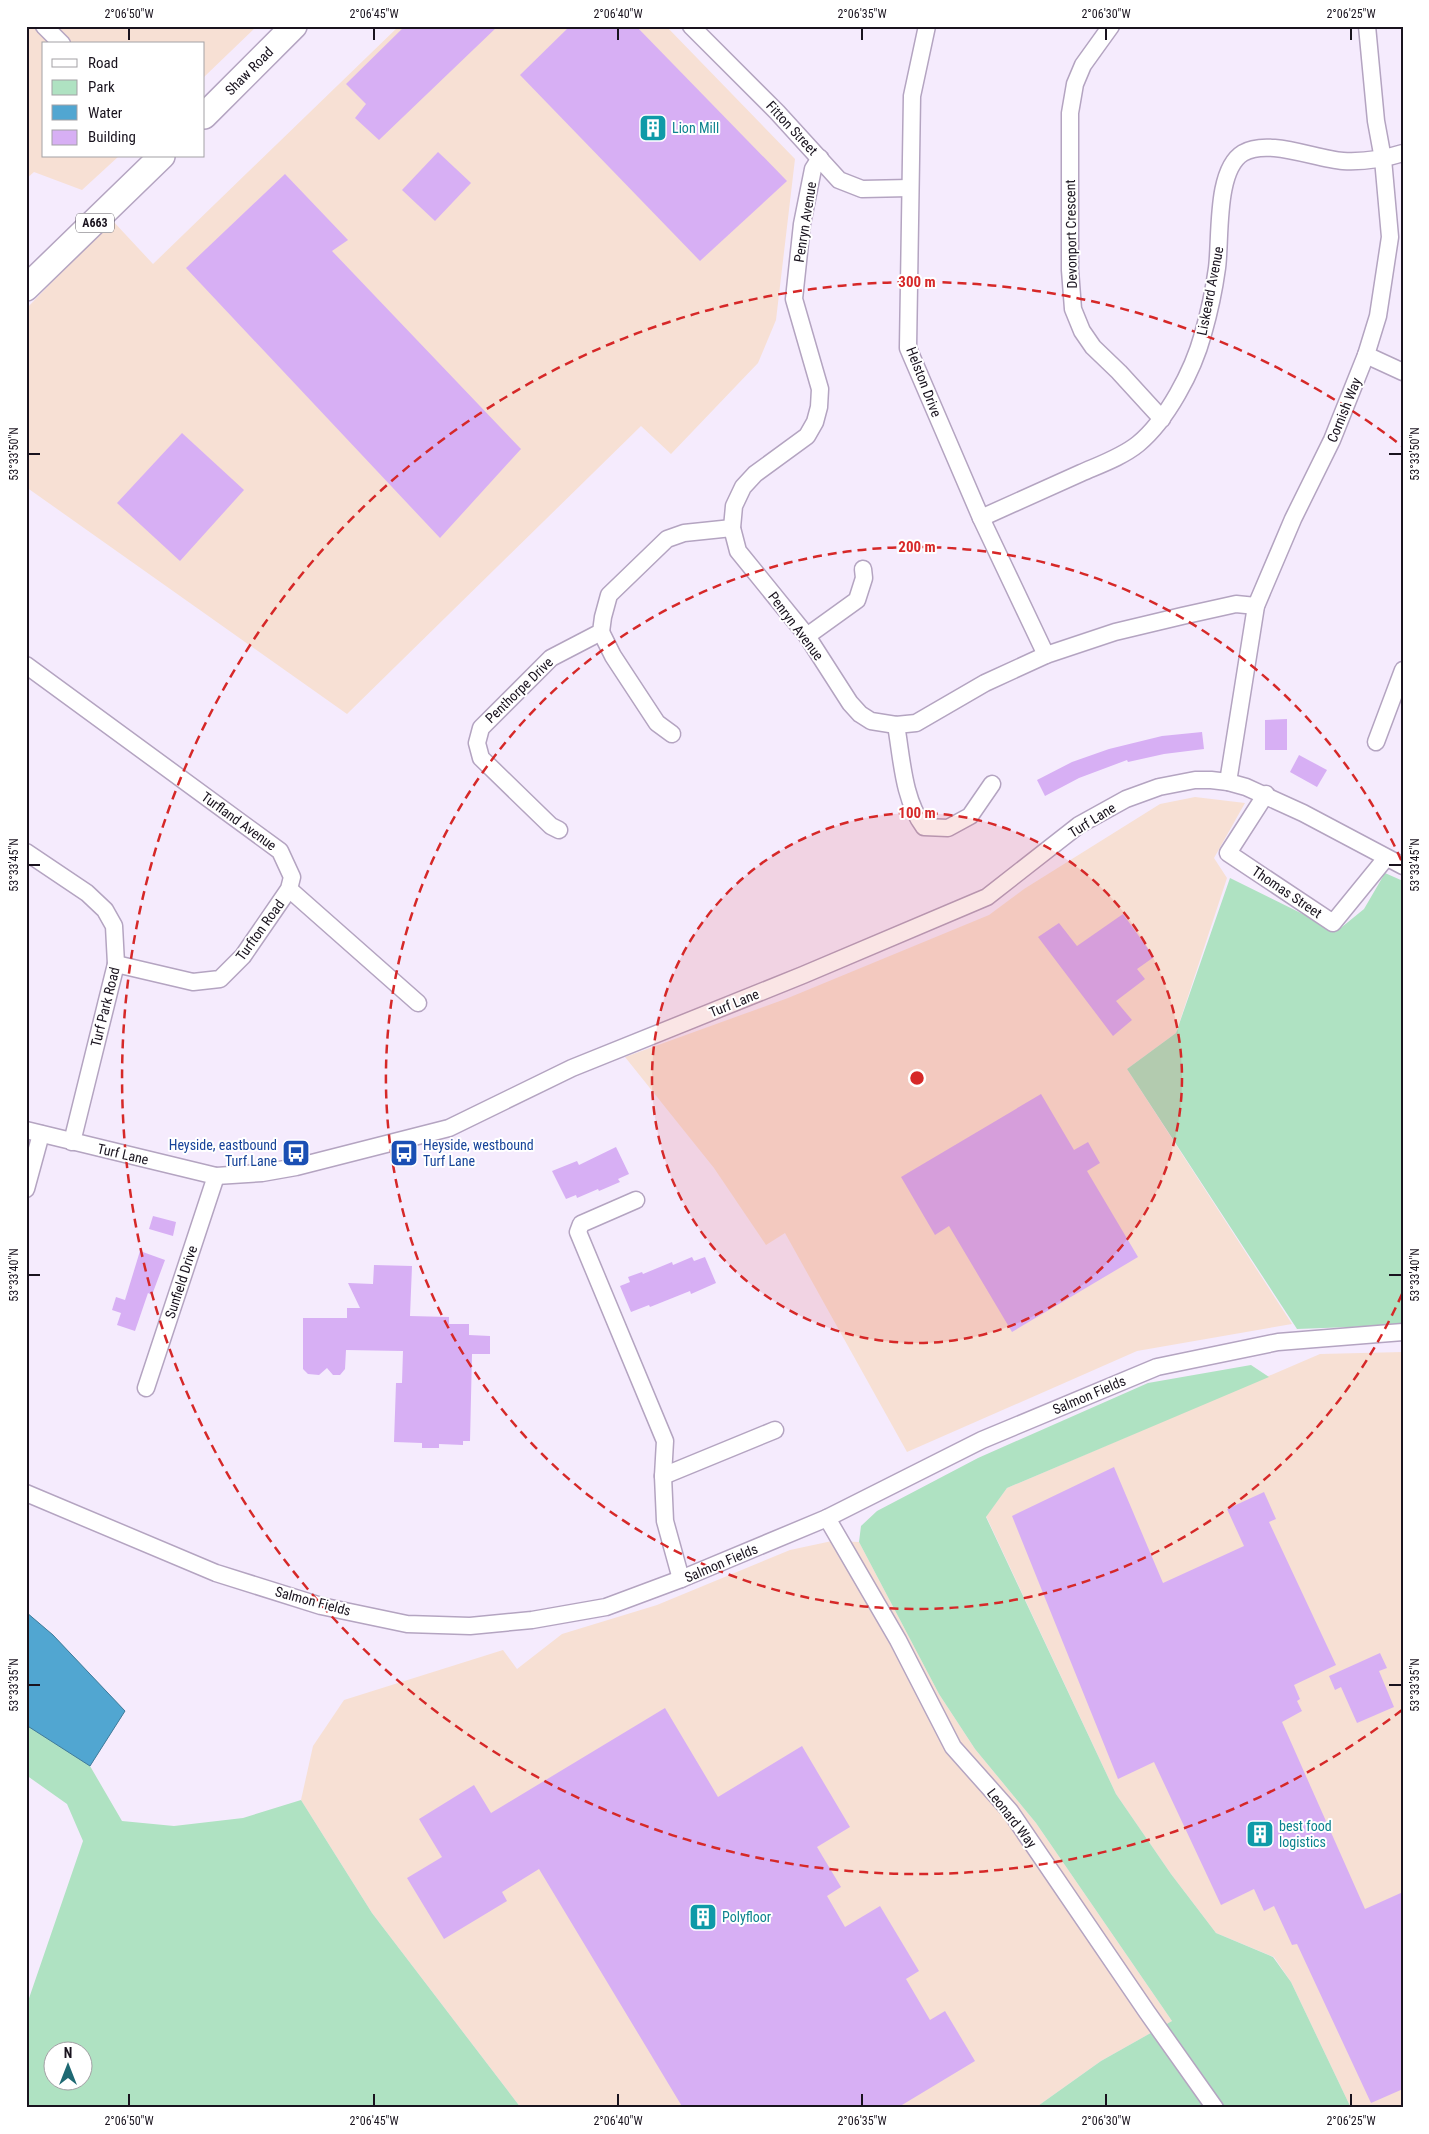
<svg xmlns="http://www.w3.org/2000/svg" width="1429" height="2134" font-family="'Roboto Condensed',sans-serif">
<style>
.industrial{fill:#f7e0d4}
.green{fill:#afe2c2;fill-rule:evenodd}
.water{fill:#51a6d1;stroke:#407a9b}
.building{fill:#d7aff4}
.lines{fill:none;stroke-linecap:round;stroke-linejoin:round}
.minor-casing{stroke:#b4a4c1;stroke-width:19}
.primary-casing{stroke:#b4a4c1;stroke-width:28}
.minor{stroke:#fff;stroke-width:16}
.primary{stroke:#fff;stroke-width:25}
.ticks{fill:none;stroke:#19131e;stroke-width:2}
.ring{fill:none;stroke:#d62828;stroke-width:2.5;stroke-dasharray:9 6}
.labels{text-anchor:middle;stroke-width:4;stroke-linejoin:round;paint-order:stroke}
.shield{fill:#fff;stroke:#5e5a62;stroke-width:1}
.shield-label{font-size:12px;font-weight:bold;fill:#19131e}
.street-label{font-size:14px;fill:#19131e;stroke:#fff}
.culture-label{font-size:14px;fill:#0d838f;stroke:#fff;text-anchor:start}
.transit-label{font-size:14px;fill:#164399;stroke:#fff;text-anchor:end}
.centre{fill:#d62828;stroke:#fff;stroke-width:2.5}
.ring-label{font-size:15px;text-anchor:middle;font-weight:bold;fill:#d62828;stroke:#fff;stroke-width:4;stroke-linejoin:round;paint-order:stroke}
.neatline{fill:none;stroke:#19131e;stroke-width:2}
.ticks-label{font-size:12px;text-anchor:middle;fill:#19131e}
</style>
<rect width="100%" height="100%" fill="#f5ebfd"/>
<g class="industrial">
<polygon points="26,26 257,26 204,77 204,44 44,44 44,156 119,156 82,190 34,172 26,179"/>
<polygon points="399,26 666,26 795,159 776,320 758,363 671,454 641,426 347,714 26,487 26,309 112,220 153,264"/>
<polygon points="1195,797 1245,803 1214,858 1227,878 1176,1033 1127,1069 1292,1324 1137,1351 907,1452 785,1233 766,1245 714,1168 625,1057 788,998 989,915 1024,889 1160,804"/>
<polygon points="1403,1352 1403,2108 1351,2108 1291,1982 1274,1957 1216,1933 1171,1874 1116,1794 986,1516 1007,1488 1320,1354"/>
<polygon points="832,1541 859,1542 939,1694 975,1749 1036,1823 1172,2021 1101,2061 1035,2108 521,2108 372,1913 301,1800 313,1746 344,1700 503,1650 517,1669 562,1634 657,1605 790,1550"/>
</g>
<g class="green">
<polygon points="1385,873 1403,881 1403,1325 1297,1329 1127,1069 1176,1033 1230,878 1337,931 1364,909"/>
<polygon points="1251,1365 1269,1377 1007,1488 986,1517 1116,1794 1171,1874 1216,1933 1273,1957 1291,1982 1351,2108 1035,2108 1101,2061 1172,2021 1036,1823 975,1749 939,1694 859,1542 861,1526 877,1511 978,1458 1148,1383"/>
<path d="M26,1612L53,1635L125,1711L90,1766L122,1821L174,1826L243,1818L301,1800L372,1913L521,2108H26V2007L83,1841L67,1804L26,1775ZM52,2052H82V2082H52Z"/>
</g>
<polygon class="water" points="26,1612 53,1635 125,1711 90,1766 26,1725"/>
<g class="building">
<polygon points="405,26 498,26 379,140 355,118 366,104 346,84"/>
<polygon points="570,26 636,26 787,181 700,261 520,75"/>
<polygon points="438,152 471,183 435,221 402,190"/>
<polygon points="285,174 348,240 332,251 521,449 440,538 186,268"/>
<polygon points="182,433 244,490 180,561 117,503"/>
<polygon points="1287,719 1287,750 1265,750 1265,720"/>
<polygon points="1202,732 1204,749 1164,754 1128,762 1127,760 1079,778 1045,796 1037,780 1072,762 1109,749 1162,736"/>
<polygon points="1299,755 1327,770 1317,787 1290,772"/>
<polygon points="1123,914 1154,957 1137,969 1145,979 1116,1001 1132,1020 1113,1036 1038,937 1059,923 1077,946"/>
<polygon points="1041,1094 1074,1150 1088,1142 1100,1163 1087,1171 1138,1257 1012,1332 949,1226 935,1235 901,1177"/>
<polygon points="616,1147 629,1174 618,1179 620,1182 599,1191 598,1189 577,1198 576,1195 566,1199 552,1171 577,1161 579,1165"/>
<polygon points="153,1216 176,1222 173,1236 149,1229"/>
<polygon points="140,1251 165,1260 152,1295 148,1293 135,1331 117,1325 121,1313 112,1310 116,1297 125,1300"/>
<polygon points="692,1257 694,1261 705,1257 716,1283 691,1294 690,1291 650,1307 649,1305 631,1312 620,1286 630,1282 628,1277 642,1272 643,1274 672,1262 673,1265"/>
<polygon points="374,1265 412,1266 410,1316 449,1317 449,1324 469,1324 469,1335 490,1336 490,1354 472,1354 470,1441 463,1441 463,1445 439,1444 439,1448 422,1448 422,1443 394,1442 396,1383 402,1383 403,1351 346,1350 345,1369 340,1375 333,1375 327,1368 319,1375 308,1374 303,1369 303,1318 347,1318 347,1308 360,1308 348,1283 373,1284"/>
<polygon points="1114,1467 1163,1583 1244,1546 1227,1509 1264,1492 1276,1519 1269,1522 1336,1665 1294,1685 1300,1699 1297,1701 1302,1711 1282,1722 1365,1909 1403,1892 1403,2089 1371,2103 1297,1944 1292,1945 1274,1906 1264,1911 1254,1889 1221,1905 1154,1762 1118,1779 1012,1516"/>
<polygon points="1380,1653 1387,1668 1379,1671 1394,1707 1357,1723 1341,1687 1335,1690 1329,1676"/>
<polygon points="665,1708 718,1797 802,1746 850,1827 817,1847 841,1887 827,1896 845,1927 880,1906 919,1971 906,1979 930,2020 945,2011 975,2061 897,2108 683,2108 539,1869 502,1892 507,1901 444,1939 407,1878 442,1857 419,1819 474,1785 491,1813"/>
</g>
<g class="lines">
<defs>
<g id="minor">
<polyline points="44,26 62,44"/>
<polyline points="691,26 777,112 839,180 862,189 910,188"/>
<polyline points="927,26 912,96 908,348 981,518 1046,655"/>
<polyline points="1111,26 1083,65 1075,84 1070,113 1070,270 1073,309 1082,331 1093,347 1119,372 1162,419"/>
<polyline points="820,158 813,169 802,224 794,299 820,389 819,407 815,422 807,436 755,474 743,487 734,506 732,528 738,551 807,636 850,703 860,714 871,721 896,725 916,723 985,683 1046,655 1115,632 1182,616 1236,604 1256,606"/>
<polyline points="1366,355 1403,372"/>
<path d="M981,518C1014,503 1047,488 1081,473C1099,465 1122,457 1138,444C1167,420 1193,371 1203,334C1209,313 1214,290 1217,268C1221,238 1215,170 1243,153C1268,138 1315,159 1343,161C1363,162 1384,159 1403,153"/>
<polyline points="601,632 613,656 657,723 672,734"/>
<polyline points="807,636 857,600 864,578 863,569"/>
<polyline points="26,665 280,851 292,877 289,889 243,956 220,979 193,982 116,964"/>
<path d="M896,725C902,759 903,799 924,827L948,828L970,816L992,784"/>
<polyline points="1376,742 1403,670"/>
<polyline points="1228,782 1256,606 1293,519 1332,440 1366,355 1378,316 1390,237 1383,159 1376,121 1367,26"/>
<polyline points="1266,794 1228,853 1333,923 1386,858"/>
<polyline points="559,830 551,826 481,758 477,743 481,728 551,658 601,632 603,617 609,595 667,539 684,533 732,528"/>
<polyline points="26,852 87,893 105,910 114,926 116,964 72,1142"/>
<polyline points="289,889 418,1003"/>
<polyline points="26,1130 216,1176 262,1173 296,1167 449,1128 572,1068 803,975 987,897 1079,825 1126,799 1159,787 1195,780 1211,780 1228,782 1246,787 1303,813 1403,866"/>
<polyline points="26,1189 41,1134"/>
<polyline points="636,1200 581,1224 578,1232 665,1441 663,1476 665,1521 681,1579"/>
<polyline points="146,1388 216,1176"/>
<polyline points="663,1476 775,1430"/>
<polyline points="26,1493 216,1573 321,1606 407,1624 470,1626 532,1620 606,1607 681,1579 827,1518 982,1440 1157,1367 1278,1342 1403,1332"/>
<polyline points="827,1518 898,1640 953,1747 1010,1811 1147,2012 1215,2108"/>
</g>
<g id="primary">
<polyline points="204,116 294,26"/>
<polyline points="26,288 162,156"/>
</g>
</defs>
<use href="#minor" class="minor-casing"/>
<use href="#primary" class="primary-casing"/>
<use href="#minor" class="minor"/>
<use href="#primary" class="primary"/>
</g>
<path class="ticks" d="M129,28V40M374,28V40M618,28V40M862,28V40M1106,28V40M1351,28V40M28,454H40M1389,454H1402M28,865H40M1389,865H1402M28,1275H40M1389,1275H1402M28,1685H40M1389,1685H1402M129,2094V2106M374,2094V2106M618,2094V2106M862,2094V2106M1106,2094V2106M1351,2094V2106"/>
<circle cx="917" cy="1078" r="265" fill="#d62828" fill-opacity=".12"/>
<g class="ring">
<circle cx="917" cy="1078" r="265"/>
<path d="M1402 1294A531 531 0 1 1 1402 862"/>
<path d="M1402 1710A796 796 0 1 1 1402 446"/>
</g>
<defs>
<symbol id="building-square" viewBox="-11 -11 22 22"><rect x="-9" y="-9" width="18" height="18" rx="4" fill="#0f9aa8" stroke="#fff"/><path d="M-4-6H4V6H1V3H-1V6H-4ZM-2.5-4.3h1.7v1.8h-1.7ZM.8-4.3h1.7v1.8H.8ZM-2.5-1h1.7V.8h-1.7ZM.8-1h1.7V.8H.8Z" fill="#fff"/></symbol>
<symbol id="bus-square" viewBox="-11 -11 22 22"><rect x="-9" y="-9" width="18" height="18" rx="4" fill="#1a4fb4" stroke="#fff"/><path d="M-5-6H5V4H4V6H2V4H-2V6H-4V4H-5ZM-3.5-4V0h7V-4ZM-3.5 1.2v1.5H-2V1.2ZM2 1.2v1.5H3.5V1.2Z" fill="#fff"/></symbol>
</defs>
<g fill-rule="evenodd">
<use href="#building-square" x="637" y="112" width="32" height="32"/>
<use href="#bus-square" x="280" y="1137" width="32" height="32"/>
<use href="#bus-square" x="388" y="1137" width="32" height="32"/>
<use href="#building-square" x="1244" y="1818" width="32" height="32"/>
<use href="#building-square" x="687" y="1901" width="32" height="32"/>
</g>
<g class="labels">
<rect class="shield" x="76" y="213.5" width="38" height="19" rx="4"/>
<g class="shield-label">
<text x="95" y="227">A663</text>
</g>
<g class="street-label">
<text transform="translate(249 71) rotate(-45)" y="5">Shaw Road</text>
<text transform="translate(792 128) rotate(47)" y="5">Fitton Street</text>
<text transform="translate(805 222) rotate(-81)" y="5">Penryn Avenue</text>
<text transform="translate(1071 234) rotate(-91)" y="5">Devonport Crescent</text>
<text transform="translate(1210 291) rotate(-79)" y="5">Liskeard Avenue</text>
<text transform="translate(924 382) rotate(69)" y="5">Helston Drive</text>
<text transform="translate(1344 410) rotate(-68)" y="5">Cornish Way</text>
<text transform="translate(796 626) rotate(53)" y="5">Penryn Avenue</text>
<text transform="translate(519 690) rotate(-44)" y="5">Penthorpe Drive</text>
<text transform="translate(1092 820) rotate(-32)" y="5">Turf Lane</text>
<text transform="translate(239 821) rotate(36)" y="5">Turfland Avenue</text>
<text transform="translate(1287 892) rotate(34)" y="5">Thomas Street</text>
<text transform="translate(260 930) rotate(-54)" y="5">Turfton Road</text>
<text transform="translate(734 1003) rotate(-22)" y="5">Turf Lane</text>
<text transform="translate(105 1007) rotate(-76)" y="5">Turf Park Road</text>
<text transform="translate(123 1154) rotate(13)" y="5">Turf Lane</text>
<text transform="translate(181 1282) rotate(-72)" y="5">Sunfield Drive</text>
<text transform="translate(1089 1395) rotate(-23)" y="5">Salmon Fields</text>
<text transform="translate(721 1563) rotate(-23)" y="5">Salmon Fields</text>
<text transform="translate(313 1601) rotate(15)" y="5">Salmon Fields</text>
<text transform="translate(1012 1818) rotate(52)" y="5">Leonard Way</text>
</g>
<g class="culture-label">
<text x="672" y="133">Lion Mill</text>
<text x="1279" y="1831">best food<tspan x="1279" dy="16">logistics</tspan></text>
<text x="722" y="1922">Polyfloor</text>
</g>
<g class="transit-label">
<text x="277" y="1150">Heyside, eastbound<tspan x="277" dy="16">Turf Lane</tspan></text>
<text x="423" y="1150" text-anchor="start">Heyside, westbound<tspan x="423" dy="16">Turf Lane</tspan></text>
</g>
</g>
<circle cx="917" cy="1078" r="8" class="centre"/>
<g class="ring-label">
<text x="917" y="287">300 m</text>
<text x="917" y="552">200 m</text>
<text x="917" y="818">100 m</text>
</g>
<rect width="1429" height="2134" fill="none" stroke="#ffffff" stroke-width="55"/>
<rect x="42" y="42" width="162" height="115" fill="#ffffff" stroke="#a3a1a5"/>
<rect x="52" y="59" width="25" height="8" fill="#ffffff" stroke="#a3a1a5"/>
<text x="88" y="68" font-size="15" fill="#19131e">Road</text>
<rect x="52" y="80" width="25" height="15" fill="#afe2c2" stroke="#a3a1a5"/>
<text x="88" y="92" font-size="15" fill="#19131e">Park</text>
<rect x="52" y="105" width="25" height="15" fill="#51a6d1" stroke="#a3a1a5"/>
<text x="88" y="118" font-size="15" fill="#19131e">Water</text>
<rect x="52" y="130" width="25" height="15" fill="#d7aff4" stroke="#a3a1a5"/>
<text x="88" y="142" font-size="15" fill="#19131e">Building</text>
<g transform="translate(68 2066)"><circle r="24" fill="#ffffff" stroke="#a3a1a5"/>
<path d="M0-4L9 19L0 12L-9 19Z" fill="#1f6973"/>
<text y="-8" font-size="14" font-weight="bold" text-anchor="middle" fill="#19131e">N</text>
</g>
<rect x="28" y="28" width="1374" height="2078" class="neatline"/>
<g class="ticks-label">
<text x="129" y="18">2°06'50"W</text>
<text x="374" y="18">2°06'45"W</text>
<text x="618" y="18">2°06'40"W</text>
<text x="862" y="18">2°06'35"W</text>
<text x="1106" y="18">2°06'30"W</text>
<text x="1351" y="18">2°06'25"W</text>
<text transform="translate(14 454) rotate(-90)" y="4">53°33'50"N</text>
<text transform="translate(1415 454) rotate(-90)" y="4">53°33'50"N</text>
<text transform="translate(14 865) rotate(-90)" y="4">53°33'45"N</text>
<text transform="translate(1415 865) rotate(-90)" y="4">53°33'45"N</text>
<text transform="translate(14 1275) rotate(-90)" y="4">53°33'40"N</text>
<text transform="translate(1415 1275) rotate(-90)" y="4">53°33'40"N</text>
<text transform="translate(14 1685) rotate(-90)" y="4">53°33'35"N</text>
<text transform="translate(1415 1685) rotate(-90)" y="4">53°33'35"N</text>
<text x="129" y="2125">2°06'50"W</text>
<text x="374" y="2125">2°06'45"W</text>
<text x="618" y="2125">2°06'40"W</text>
<text x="862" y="2125">2°06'35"W</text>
<text x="1106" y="2125">2°06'30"W</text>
<text x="1351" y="2125">2°06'25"W</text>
</g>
</svg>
